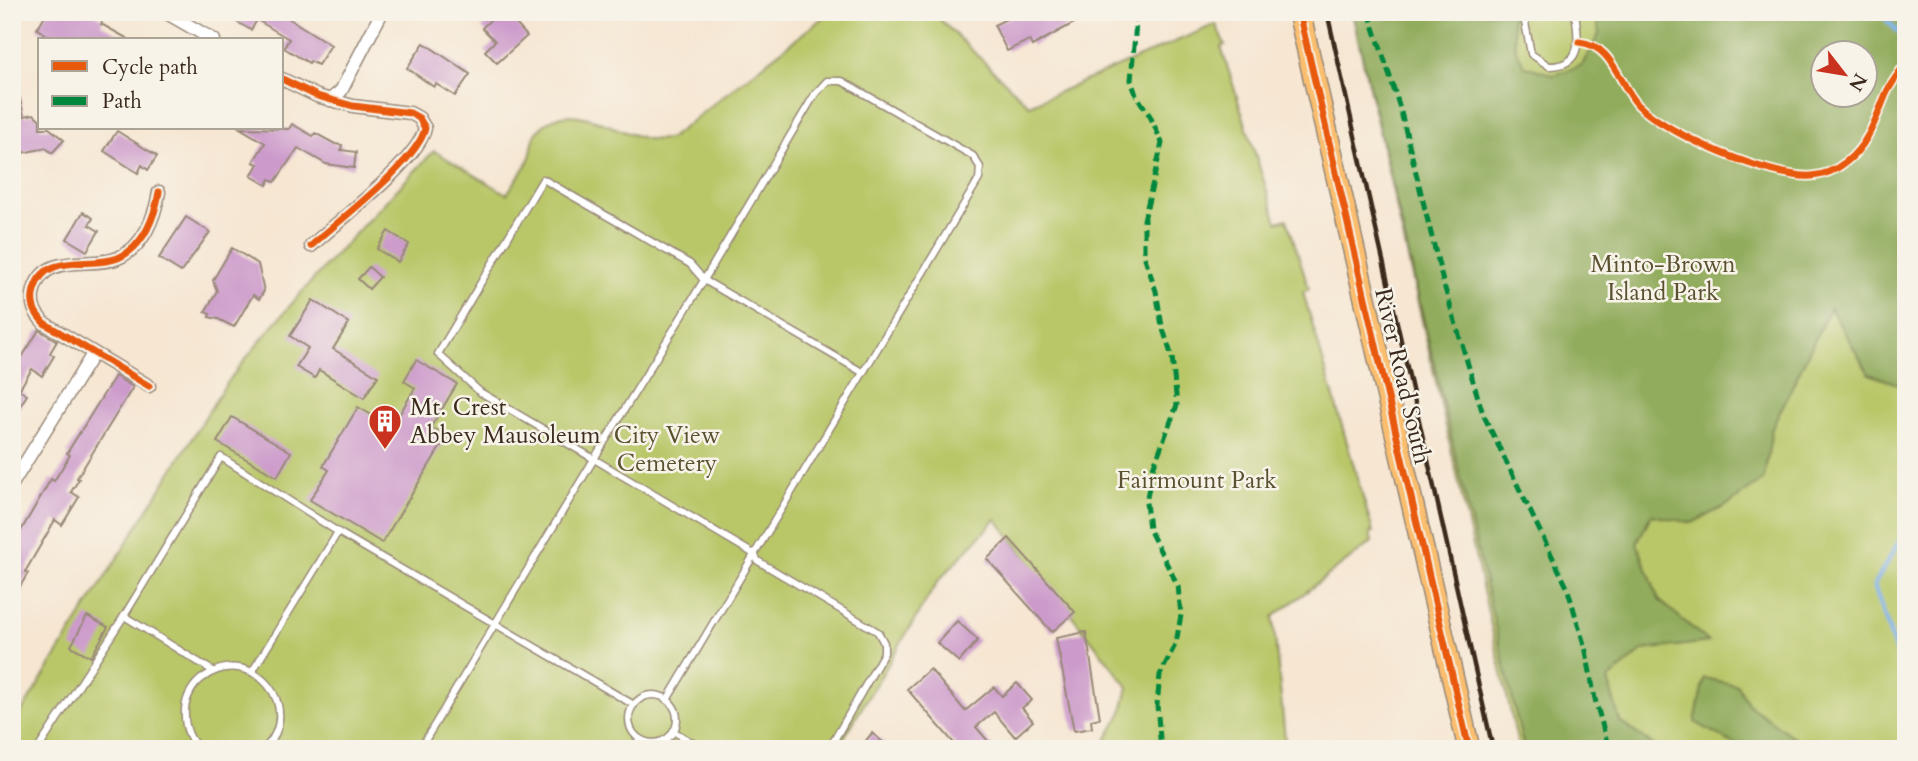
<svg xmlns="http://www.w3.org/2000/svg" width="1918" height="761" font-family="Cardo,serif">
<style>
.green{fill:#b9c769;stroke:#7a7844;stroke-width:2;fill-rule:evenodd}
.forest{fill:#92ac5d;stroke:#666b3e;stroke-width:2;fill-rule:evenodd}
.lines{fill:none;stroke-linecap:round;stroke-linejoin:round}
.stream{stroke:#7ab0e9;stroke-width:4.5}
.building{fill:#cc9acb}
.service-casing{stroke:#988878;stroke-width:9}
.minor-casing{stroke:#988878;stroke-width:15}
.primary-casing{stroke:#988878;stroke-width:24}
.service{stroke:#fff;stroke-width:6}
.minor{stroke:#fff;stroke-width:12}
.primary{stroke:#fbbe6e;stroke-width:21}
.rail{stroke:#3b2a1e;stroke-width:4.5}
.quiet{stroke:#00873e;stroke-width:5;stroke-dasharray:10 5;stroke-linecap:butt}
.cycleway-casing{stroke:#f7f3e8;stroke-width:11}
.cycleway{stroke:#e8590c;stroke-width:7}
.labels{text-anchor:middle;stroke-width:5;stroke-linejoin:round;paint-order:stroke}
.park-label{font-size:24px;fill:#5a5131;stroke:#f7f3e8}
.street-label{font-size:24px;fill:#3b2a1e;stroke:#f7f3e8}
.poi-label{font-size:24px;fill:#3b2a1e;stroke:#f7f3e8;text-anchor:start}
</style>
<rect width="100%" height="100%" fill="#f7f3e8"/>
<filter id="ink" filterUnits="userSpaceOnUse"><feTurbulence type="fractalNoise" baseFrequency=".0143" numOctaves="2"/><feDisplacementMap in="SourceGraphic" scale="14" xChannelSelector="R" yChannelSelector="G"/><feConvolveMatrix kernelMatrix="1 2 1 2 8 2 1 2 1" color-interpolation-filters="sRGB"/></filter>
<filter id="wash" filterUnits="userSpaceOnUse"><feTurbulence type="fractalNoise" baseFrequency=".00686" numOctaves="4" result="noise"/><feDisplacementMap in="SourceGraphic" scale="28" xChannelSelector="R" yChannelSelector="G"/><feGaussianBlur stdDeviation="1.57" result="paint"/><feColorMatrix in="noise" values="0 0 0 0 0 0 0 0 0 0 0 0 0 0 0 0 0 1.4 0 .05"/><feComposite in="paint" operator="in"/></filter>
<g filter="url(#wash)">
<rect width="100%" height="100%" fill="#f6e6d2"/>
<g class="green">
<path d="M830,12H932L1029,105L1216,24L1225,45L1221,47L1277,222L1287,219L1309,289L1303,292L1373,532L1370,533L1372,542L1273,617L1286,749H1101L1122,712L1128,687L996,519L938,581L837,749H12V727L224,387C288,302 361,227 434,151L507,194C514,182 525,169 530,157C533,148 531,140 538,131C569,94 613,133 648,139C654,140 663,139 669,139Z"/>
<path d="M1352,12H1906V749H1519ZM1824,52H1866V94H1824Z"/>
</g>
<g class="forest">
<path d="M1352,12H1511L1516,50L1525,66L1554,75L1582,65L1599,34L1596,12H1906V387L1869,374L1830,308L1772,428L1764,479L1728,505L1692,523L1651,515L1637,543L1659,600L1709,642L1643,650L1608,680L1620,722L1659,749H1524ZM1824,52H1866V94H1824Z"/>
<polygon points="1704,678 1737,685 1749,705 1810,749 1743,749 1695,722"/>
</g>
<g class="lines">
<g class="stream">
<polyline points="1879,12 1906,40"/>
<polyline points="1906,530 1874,585 1906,682"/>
</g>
</g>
<g id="blocks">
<g class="building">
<polygon points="47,12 92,12 103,19 101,24 130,40 56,40 37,29"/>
<polygon points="243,12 291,12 288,18 331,45 318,65 310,61 309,63 284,48 289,39 257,20 251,30 237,22"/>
<polygon points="498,12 505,12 527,36 497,63 485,51 495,41 482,28"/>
<polygon points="1035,12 1094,12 1032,46 1029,40 1007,51 994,25 1019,13 1022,19"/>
<polygon points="424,43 470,74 455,96 436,84 434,87 407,68"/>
<polygon points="17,86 24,116 34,114 40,120 40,128 49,128 64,140 52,153 46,148 12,155 12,87"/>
<polygon points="292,124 313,136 315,133 335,144 342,145 341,150 356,152 354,168 326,164 298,148 275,182 270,179 267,185 251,176 258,164 253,162 265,143 240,128 289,129"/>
<polygon points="117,131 157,156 148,170 142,165 138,173 104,151"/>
<polygon points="83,212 93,218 89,225 99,231 87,251 67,239"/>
<polygon points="186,217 210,232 181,272 159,258"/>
<polygon points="388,231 409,244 398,262 377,249"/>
<polygon points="232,248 258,264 264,291 259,299 253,295 234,327 218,319 209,317 210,314 205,312 217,291 213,280"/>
<polygon points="369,267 380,277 369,289 358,279"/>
<polygon points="313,300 349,323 333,349 378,376 364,398 319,370 315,378 296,367 308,348 290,336"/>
<polygon points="39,330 57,341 50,353 54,356 42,376 32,369 19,390 27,395 12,418 12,359 16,353 22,357"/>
<polygon points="416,360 457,384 431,427 447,436 382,543 310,500 329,470 323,466 358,407 392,427 415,388 404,381"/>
<polygon points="115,376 133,387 77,478 79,479 71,492 79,497 62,525 55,520 25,572 28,573 12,600 12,546 51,479 54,481 70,455 67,453"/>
<polygon points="232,417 291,452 277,477 217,442"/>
<polygon points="1009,538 1075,612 1052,632 987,559"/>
<polygon points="87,616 108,627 91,657 71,646"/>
<polygon points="957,621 978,640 959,662 937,643"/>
<polygon points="1086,632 1100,718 1091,720 1092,728 1074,731 1056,638"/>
<polygon points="930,669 965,711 994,687 1002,696 1017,683 1032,700 1022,708 1033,721 1015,737 994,712 976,727 995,749 959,749 907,689"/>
<polygon points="872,733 891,749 859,749"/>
</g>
</g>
</g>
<g filter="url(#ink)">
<use href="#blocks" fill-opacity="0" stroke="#988878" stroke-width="2"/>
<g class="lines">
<defs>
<g id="service">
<path d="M1523,12L1531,54L1549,66C1585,66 1578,37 1575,12"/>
<polyline points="124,616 213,671"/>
<polyline points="252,672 338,532"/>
<circle cx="653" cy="719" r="24"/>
<polyline points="667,700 979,179 980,167 973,156 842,81 827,81 815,94 704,280 594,459 480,392 438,354 543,179 690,264 704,280 862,372"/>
<polyline points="673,731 703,749"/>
<polyline points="38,749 124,616 221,457 338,532 634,705"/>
<path d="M200,749C188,739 184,724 185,709C186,697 193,684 204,677C253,643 306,709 264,749"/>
<polyline points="420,749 594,459 754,554 758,561 878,632 884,643 884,653 829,749"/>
<polyline points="634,749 640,739"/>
</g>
<g id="minor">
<polyline points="165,12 214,40"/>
<path d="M282,79L317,96L353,106L410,113L419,118L425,128C420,159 337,222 311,246"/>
<polyline points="330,100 341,91 382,12"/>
<path d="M149,386L44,323C35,313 30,305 34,290C45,251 91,269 118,258C144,247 155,216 159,192"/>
<polyline points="12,484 93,354"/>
</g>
<polyline id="primary" points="1299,12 1469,749"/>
</defs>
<use href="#service" class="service-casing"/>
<use href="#minor" class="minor-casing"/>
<use href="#primary" class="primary-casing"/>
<use href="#service" class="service"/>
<use href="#minor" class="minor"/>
<use href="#primary" class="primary"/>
<polyline class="rail" points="1327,12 1493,749"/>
<g class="quiet">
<polyline points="1137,12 1131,80 1136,95 1150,116 1162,143 1144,220 1144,255 1156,291 1162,326 1172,357 1177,405 1153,468 1146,502 1149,529 1178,586 1181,615 1176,643 1160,675 1157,705 1161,749"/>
<polyline points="1369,12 1400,108 1443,282 1483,414 1567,587 1586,651 1595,699 1609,749"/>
</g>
<defs>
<g id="cycleway">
<polyline points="1299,12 1469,749"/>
<path d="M1579,42C1613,45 1618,83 1638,105C1666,134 1772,179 1812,176C1824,175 1837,169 1846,162C1868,145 1876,118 1886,94C1891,83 1899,73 1906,63"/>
<path d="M282,79L317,96L353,106L410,113L419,118L425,128C420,159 337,222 311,246"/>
<path d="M149,386L44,323C35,313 30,305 34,290C45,251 91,269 118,258C144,247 155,216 159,192"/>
</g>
</defs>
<use href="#cycleway" class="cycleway-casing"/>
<use href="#cycleway" class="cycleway"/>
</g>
</g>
<defs>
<symbol id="building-pin" viewBox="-11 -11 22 30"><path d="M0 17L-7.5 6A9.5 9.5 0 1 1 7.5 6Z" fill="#c8321e" stroke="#f7f3e8"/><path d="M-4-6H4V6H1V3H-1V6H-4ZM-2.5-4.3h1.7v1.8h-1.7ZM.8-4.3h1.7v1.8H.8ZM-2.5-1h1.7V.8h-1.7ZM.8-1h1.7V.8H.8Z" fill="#fff"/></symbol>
</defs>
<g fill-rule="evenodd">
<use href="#building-pin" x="366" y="402" width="38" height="52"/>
</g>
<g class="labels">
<g class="park-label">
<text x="1663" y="272">Minto-Brown<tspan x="1663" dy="28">Island Park</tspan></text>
<text x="667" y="443">City View<tspan x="667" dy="28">Cemetery</tspan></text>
<text x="1197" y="488">Fairmount Park</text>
</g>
<g class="street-label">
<text transform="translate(1403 376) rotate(77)" y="8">River Road South</text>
</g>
<g class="poi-label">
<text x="410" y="415">Mt. Crest<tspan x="410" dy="28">Abbey Mausoleum</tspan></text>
</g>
</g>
<rect width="1918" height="761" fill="none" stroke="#f7f3e8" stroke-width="42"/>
<rect x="38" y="38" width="245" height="91" fill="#f7f3e8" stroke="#aca397" stroke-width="2"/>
<rect x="52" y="61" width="35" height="10" fill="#e8590c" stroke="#aca397" stroke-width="2"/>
<text x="102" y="74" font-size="21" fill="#3b2a1e">Cycle path</text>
<rect x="52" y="96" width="35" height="10" fill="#00873e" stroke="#aca397" stroke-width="2"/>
<text x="102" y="108" font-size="21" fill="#3b2a1e">Path</text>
<g transform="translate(1844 74) rotate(121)"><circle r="33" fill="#f7f3e8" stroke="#aca397" stroke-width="2"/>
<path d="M0-5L12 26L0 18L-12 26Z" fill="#c8321e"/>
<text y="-10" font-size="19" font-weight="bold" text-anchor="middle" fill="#3b2a1e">N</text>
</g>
</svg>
